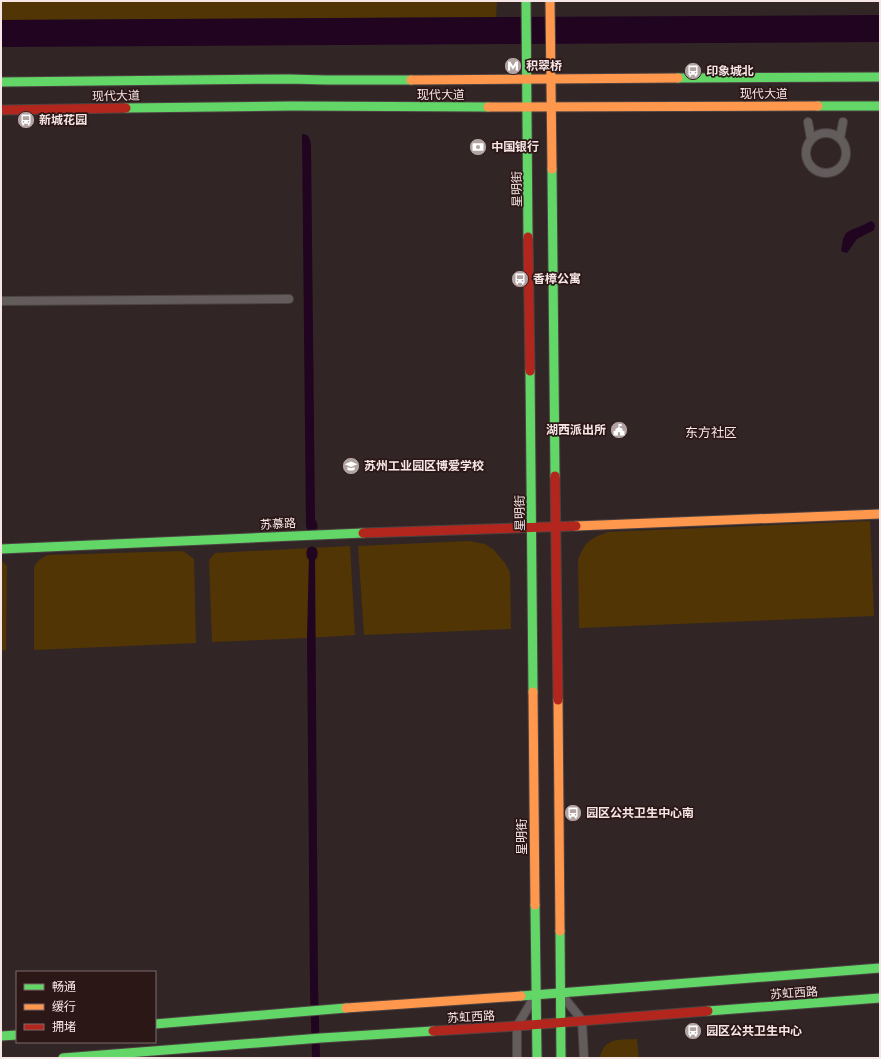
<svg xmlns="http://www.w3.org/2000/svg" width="881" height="1059" font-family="'DM Sans','Noto Sans SC',sans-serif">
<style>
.green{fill:#513505}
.water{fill:#200420}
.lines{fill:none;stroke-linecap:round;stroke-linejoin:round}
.canal{stroke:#200420;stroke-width:11}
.street-casing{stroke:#4c4241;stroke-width:10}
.fast-casing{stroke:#4c4241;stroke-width:11}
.slow-casing{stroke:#4c4241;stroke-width:11}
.jam-casing{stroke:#4c4241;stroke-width:11}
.street{stroke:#625c5c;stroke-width:8}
.fast{stroke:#63d668;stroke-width:9}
.slow{stroke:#ff974d;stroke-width:9}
.jam{stroke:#b3261e;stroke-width:9}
.labels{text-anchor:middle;stroke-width:3.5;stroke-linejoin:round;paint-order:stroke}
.poi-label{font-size:12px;font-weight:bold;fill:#f6e7e6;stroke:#2c1717;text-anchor:start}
.street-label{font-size:12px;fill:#f6e7e6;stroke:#2c1717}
.neighbourhood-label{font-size:13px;fill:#f6e7e6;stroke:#2c1717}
</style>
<rect width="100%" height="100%" fill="#312625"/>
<g class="green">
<polygon points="1,1 497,1 496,17 1,20"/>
<path d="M870,521L874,616L579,628L578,560C584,542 591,538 608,532Z"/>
<polygon points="469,541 485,544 494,550 505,563 510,572 511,629 364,635 358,546"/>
<polygon points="350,546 355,635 307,638 212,642 209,560 215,553"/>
<path d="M183,551L194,559L196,643L34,650V567C38,560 41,558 48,555Z"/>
<polygon points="1,560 7,566 6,650 1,651"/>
<path d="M637,1039L639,1058H600C603,1037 621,1040 637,1039Z"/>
</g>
<g class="water">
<polygon points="880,15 880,42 1,47 1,20"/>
<path d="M302,134C310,134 310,140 311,146L315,519L316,523L306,527Z"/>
<polygon points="871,221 874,223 875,226 874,230 857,239 847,253 843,252 841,251 843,239 846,233 851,230 861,226"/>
<polygon points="309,555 315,555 318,987 320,1058 312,1058 310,989 307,638"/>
</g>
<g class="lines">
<g class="canal">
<polyline points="312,527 312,525"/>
<polyline points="312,552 312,555"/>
</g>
<defs>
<g id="street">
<polyline points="808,122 811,139"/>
<circle cx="826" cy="153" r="20"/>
<polyline points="840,138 843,122"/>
<polyline points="1,301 289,299"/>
<polyline points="561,994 582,1020 584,1058"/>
<polyline points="517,1058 517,1026 535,996"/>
</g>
<g id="fast">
<polyline points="526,1 528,237"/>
<polyline points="678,78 880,77"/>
<polyline points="1,82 289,79 326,80 411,80"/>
<polyline points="818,106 880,106"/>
<polyline points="126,108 292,106 488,107"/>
<polyline points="552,169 555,476"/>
<polyline points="530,371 533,692"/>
<polyline points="1,549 363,533"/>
<polyline points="535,905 537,1058"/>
<polyline points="560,931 561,1058"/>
<polyline points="521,996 880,968"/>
<polyline points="708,1011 880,998"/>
<polyline points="155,1024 346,1008"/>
<polyline points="1,1036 17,1035"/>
<polyline points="63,1058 321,1038 433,1031"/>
</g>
<g id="slow">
<polyline points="550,1 552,169"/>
<polyline points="411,80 678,78"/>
<polyline points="488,107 818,106"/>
<polyline points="576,526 880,514"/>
<polyline points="533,692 535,905"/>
<polyline points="558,700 560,931"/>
<polyline points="346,1008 521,996"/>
</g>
<g id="jam">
<polyline points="1,110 126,108"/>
<polyline points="528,237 530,371"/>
<polyline points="555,476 558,700"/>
<polyline points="363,533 576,526"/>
<polyline points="433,1031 517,1026 708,1011"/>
</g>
</defs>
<use href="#street" class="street-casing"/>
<use href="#fast" class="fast-casing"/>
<use href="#slow" class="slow-casing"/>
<use href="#jam" class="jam-casing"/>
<use href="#street" class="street"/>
<use href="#fast" class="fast"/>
<use href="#slow" class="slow"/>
<use href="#jam" class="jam"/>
</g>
<defs>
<symbol id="metro-disc" viewBox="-11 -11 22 22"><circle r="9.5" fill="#b1a3a2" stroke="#2c1717"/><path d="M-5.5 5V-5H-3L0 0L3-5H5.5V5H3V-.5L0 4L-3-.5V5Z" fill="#fff"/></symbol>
<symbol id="bus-disc" viewBox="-11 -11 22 22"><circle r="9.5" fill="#b1a3a2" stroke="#2c1717"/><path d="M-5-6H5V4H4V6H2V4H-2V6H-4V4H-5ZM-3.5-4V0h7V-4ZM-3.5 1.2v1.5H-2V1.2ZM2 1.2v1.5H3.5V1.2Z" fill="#fff"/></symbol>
<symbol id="bank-disc" viewBox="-11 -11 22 22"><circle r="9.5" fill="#b1a3a2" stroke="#2c1717"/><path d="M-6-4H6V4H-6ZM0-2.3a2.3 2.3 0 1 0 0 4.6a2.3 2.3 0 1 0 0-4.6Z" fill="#fff"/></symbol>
<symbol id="civic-disc" viewBox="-11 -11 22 22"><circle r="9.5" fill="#b1a3a2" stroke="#2c1717"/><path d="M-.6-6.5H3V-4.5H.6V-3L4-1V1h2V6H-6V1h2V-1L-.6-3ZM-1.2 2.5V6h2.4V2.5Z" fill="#fff"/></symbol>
<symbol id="school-disc" viewBox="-11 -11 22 22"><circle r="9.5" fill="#b1a3a2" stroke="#2c1717"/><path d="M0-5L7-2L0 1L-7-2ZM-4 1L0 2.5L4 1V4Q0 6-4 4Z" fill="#fff"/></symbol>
</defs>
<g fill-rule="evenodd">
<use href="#metro-disc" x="503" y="56" width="20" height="20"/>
<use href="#bus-disc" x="683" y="61" width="20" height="20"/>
<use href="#bus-disc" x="16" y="110" width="20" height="20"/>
<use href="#bank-disc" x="468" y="137" width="20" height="20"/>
<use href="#bus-disc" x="510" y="269" width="20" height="20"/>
<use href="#civic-disc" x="609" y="420" width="20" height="20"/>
<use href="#school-disc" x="341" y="456" width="20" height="20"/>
<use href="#bus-disc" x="563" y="803" width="20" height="20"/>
<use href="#bus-disc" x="683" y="1021" width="20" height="20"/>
</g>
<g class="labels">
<g class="poi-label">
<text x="526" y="70">积翠桥</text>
<text x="706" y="75">印象城北</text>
<text x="39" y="124">新城花园</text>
<text x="491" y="151">中国银行</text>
<text x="533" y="283">香樟公寓</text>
<text x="606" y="434" text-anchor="end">湖西派出所</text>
<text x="364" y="470">苏州工业园区博爱学校</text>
<text x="586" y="817">园区公共卫生中心南</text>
<text x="706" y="1035">园区公共卫生中心</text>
</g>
<g class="street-label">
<text x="764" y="98">现代大道</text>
<text x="441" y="99">现代大道</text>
<text transform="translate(116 96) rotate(-1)" y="4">现代大道</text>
<text transform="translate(517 189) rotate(-91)" y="4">星明街</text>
<text transform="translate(520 513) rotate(-91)" y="4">星明街</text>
<text transform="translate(278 524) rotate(-3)" y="4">苏慕路</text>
<text transform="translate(522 837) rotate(-90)" y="4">星明街</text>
<text transform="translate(794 993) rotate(-4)" y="4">苏虹西路</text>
<text transform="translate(471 1017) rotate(-3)" y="4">苏虹西路</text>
</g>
<g class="neighbourhood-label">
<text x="711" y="437">东方社区</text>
</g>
</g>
<rect width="881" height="1059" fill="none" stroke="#f6e7e6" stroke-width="4"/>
<rect x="16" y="971" width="140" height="72" fill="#2c1717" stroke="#7d6a6a"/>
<rect x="24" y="984" width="20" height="6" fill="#63d668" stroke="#7d6a6a"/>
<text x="52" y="991" font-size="12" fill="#f6e7e6">畅通</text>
<rect x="24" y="1004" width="20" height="6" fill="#ff974d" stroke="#7d6a6a"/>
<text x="52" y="1011" font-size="12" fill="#f6e7e6">缓行</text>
<rect x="24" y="1024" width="20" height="6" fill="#b3261e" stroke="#7d6a6a"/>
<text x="52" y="1031" font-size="12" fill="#f6e7e6">拥堵</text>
</svg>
